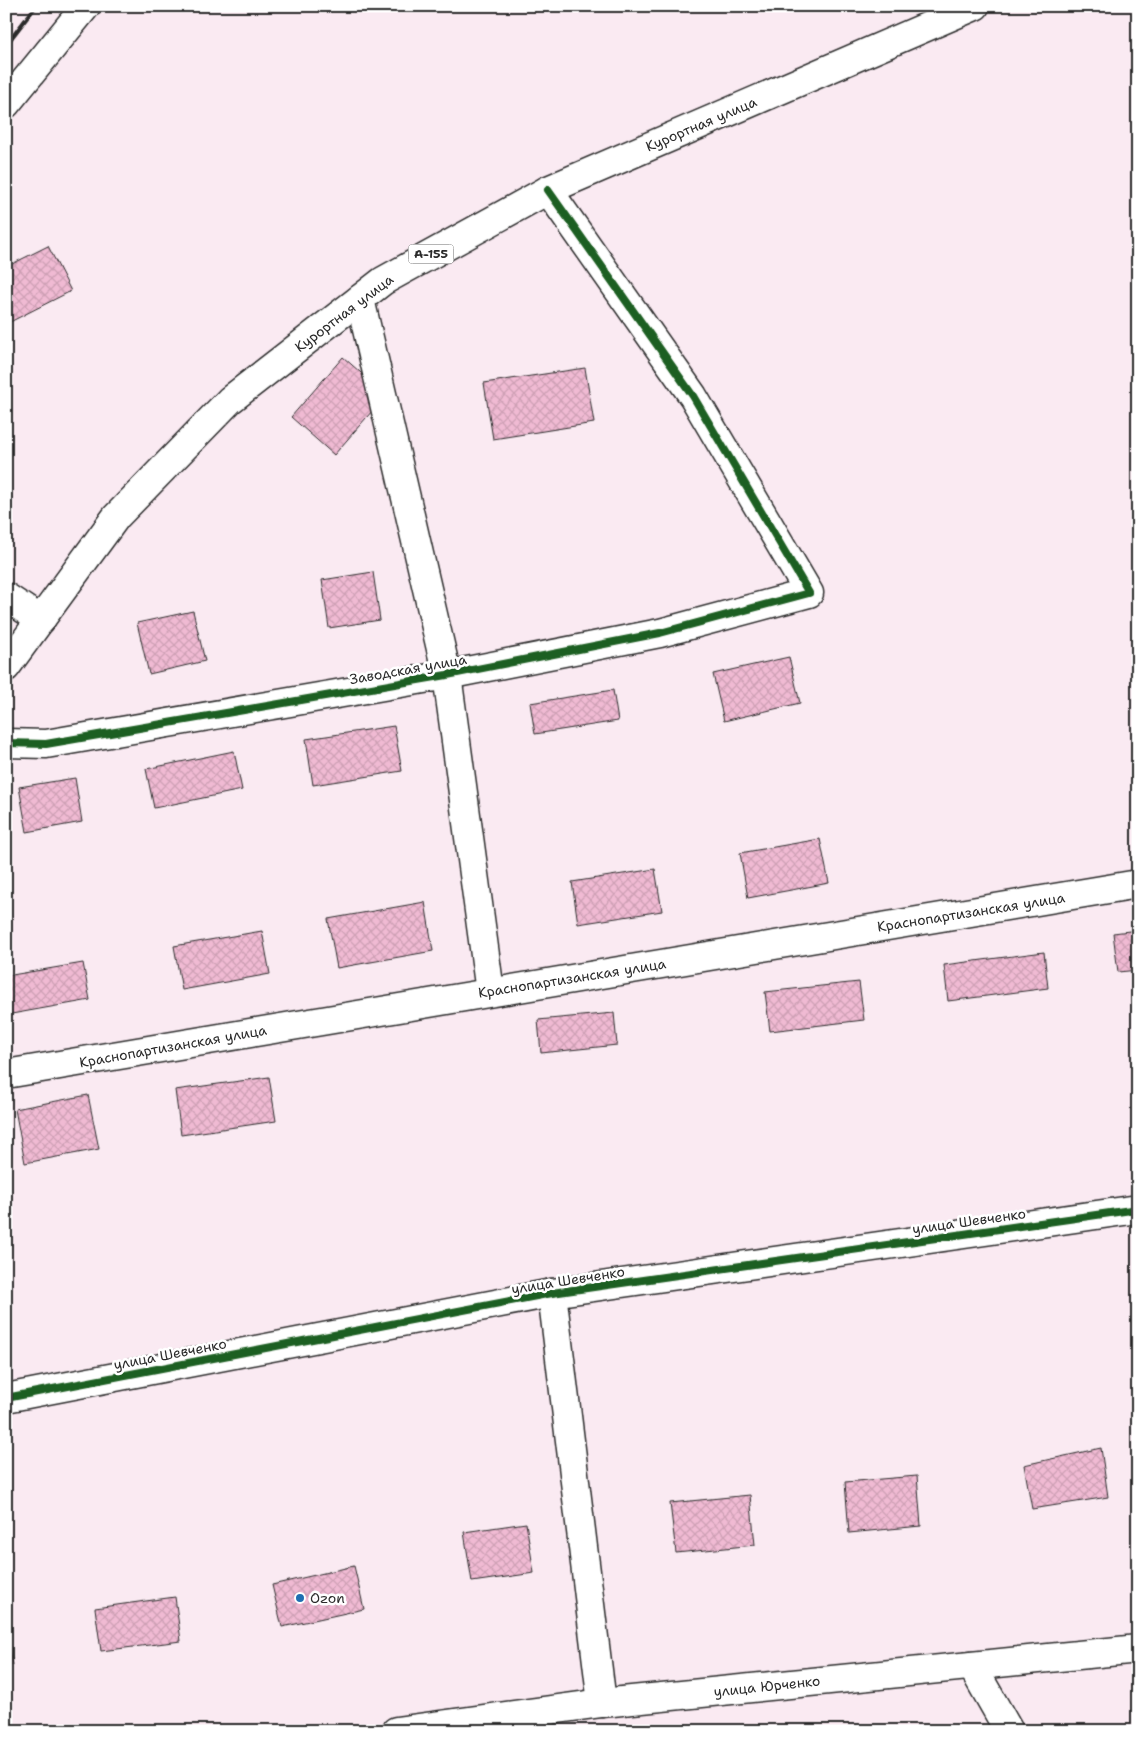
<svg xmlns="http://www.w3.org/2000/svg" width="1144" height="1737" font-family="'Shantell Sans',sans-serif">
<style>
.building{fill:url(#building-cross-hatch);stroke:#2b2b2b}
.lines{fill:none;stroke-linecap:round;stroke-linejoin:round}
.minor-casing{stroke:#2b2b2b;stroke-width:31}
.primary-casing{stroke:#2b2b2b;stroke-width:31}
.minor{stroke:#fff;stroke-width:28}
.primary{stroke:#fff;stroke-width:28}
.rail{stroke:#2b2b2b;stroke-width:4}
.cycleway-casing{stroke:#fff;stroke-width:11}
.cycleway{stroke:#1b5e20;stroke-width:8}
.poi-dot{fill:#1f6fb2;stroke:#fff;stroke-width:2}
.labels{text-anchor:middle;stroke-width:5;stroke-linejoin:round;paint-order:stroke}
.shield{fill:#fff;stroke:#6b6b6b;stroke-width:1}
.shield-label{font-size:12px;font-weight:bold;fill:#2b2b2b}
.street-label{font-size:14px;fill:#2b2b2b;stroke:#fff}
.poi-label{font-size:14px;fill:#2b2b2b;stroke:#fff;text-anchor:start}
</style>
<defs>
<pattern id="building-cross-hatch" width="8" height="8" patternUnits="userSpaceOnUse" patternTransform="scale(1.25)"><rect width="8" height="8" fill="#f0bad3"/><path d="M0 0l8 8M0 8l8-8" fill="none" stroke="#cea0b5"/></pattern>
</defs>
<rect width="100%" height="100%" fill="#faeaf2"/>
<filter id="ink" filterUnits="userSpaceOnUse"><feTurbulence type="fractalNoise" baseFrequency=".02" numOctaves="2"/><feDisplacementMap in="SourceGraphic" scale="10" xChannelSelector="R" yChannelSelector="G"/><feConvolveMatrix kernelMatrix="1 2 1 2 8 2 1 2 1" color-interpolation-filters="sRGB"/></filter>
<g filter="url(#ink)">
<g class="building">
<polygon points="48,246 71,291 10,322 6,315 6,267"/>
<polygon points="343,357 386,395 334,455 291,417"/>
<polygon points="585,368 594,423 493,439 484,383"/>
<polygon points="373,572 380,620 329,628 322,580"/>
<polygon points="193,611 205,661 149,674 137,623"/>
<polygon points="789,657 800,703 724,721 713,674"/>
<polygon points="613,690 618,721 535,734 530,703"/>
<polygon points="394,726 402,771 313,785 306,739"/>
<polygon points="234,751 242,790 154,808 146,769"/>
<polygon points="75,778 82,822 27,832 19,787"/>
<polygon points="820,839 829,883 748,898 740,853"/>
<polygon points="655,869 662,911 578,924 572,882"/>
<polygon points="425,902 433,951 337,968 328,919"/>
<polygon points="1138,930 1138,970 1118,972 1113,933"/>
<polygon points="262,931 270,974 182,990 174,946"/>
<polygon points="1044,952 1048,988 948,1001 944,965"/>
<polygon points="83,963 90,1000 6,1015 6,976"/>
<polygon points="859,982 864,1020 770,1031 765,992"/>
<polygon points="614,1013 617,1045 541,1053 538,1020"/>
<polygon points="269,1077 276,1121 181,1135 175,1090"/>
<polygon points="88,1095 99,1149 25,1163 15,1109"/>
<polygon points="1101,1448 1108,1497 1032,1509 1024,1465"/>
<polygon points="917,1476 921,1526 849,1533 845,1482"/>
<polygon points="750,1495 755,1545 676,1553 670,1503"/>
<polygon points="526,1523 534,1573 472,1582 464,1532"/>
<polygon points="354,1566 364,1609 282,1627 272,1585"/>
<polygon points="175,1597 181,1641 101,1651 95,1608"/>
<polygon points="6,1628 13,1665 6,1666"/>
</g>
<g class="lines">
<defs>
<g id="minor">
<polyline points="6,104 86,6"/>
<polyline points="360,299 447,675 490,992"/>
<polyline points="6,597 41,620"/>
<polyline points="6,743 46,744 447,675 660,633 809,593 693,396 548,190"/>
<polyline points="6,1074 1138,884"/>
<polyline points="552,1293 602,1703"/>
<polyline points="6,1398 552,1293 1138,1209"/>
<polyline points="972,1666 1009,1731"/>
<polyline points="396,1731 602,1703 1138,1649"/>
</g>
<polyline id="primary" points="6,667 116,517 230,400 383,281 548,190 975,6"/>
</defs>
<use href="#minor" class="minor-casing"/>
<use href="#primary" class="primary-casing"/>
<use href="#minor" class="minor"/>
<use href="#primary" class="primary"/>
<g class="rail">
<polyline points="6,8 8,6"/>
<polyline points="6,45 36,6"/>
</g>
<defs>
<g id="cycleway">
<polyline points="6,743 46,744 447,675 660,633 809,593 693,396 548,190"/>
<polyline points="6,1398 552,1293 1138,1209"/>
</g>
</defs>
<use href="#cycleway" class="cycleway-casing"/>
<use href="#cycleway" class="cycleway"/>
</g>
</g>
<circle class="poi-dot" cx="300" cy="1598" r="5"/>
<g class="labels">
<rect class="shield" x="408.5" y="244.5" width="45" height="19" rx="4"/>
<g class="shield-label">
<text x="431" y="258">А-155</text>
</g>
<g class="street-label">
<text transform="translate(701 124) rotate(-23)" y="5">Курортная улица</text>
<text transform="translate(344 313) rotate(-37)" y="5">Курортная улица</text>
<text transform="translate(408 669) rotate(-10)" y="5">Заводская улица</text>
<text transform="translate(971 912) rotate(-9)" y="5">Краснопартизанская улица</text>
<text transform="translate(572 978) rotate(-9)" y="5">Краснопартизанская улица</text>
<text transform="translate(173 1046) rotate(-10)" y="5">Краснопартизанская улица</text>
<text transform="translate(969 1221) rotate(-8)" y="5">улица Шевченко</text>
<text transform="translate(568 1280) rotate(-9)" y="5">улица Шевченко</text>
<text transform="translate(170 1354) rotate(-11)" y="5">улица Шевченко</text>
<text transform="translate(767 1686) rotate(-6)" y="5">улица Юрченко</text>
</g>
<g class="poi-label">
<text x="310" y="1603">Ozon</text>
</g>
</g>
<rect width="1144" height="1737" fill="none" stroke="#fff" stroke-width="25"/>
<rect x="12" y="12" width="1119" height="1712" fill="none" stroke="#2b2b2b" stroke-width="2" filter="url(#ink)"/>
</svg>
